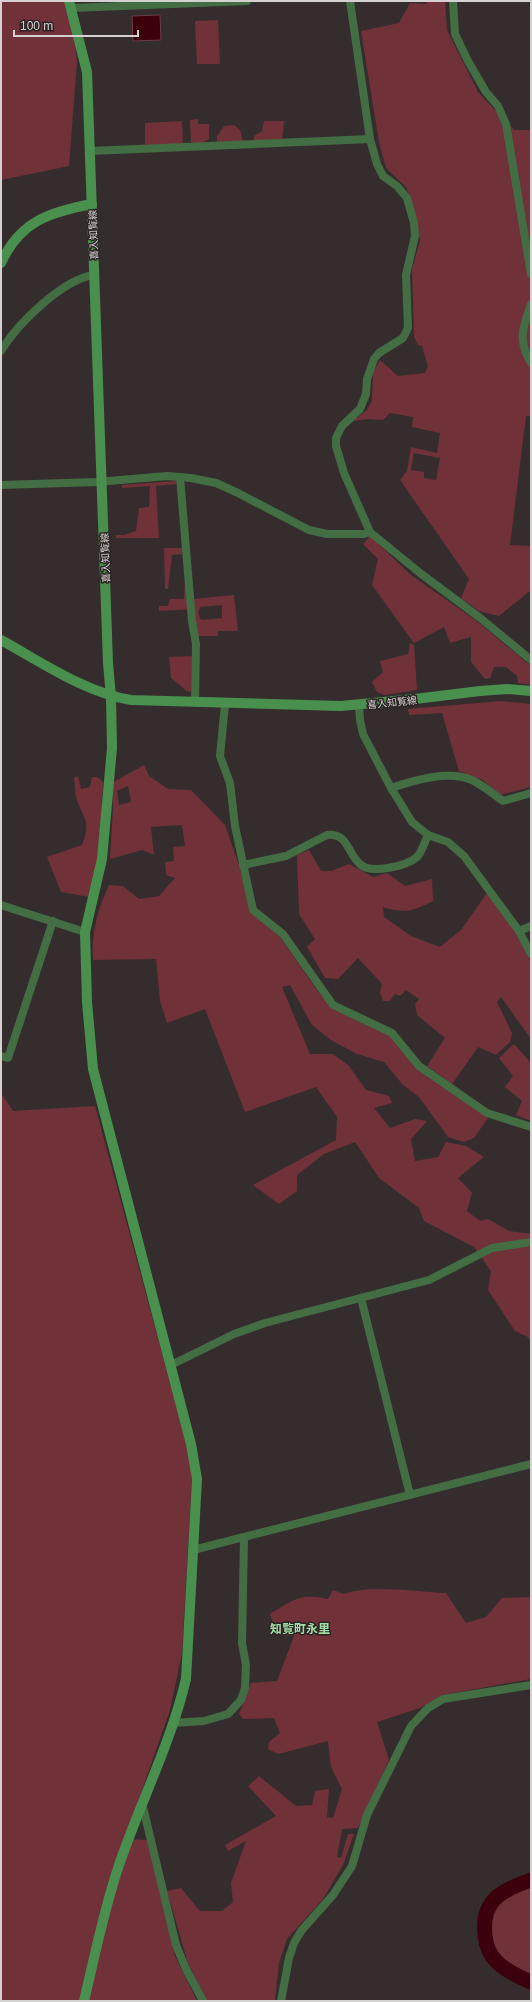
<svg xmlns="http://www.w3.org/2000/svg" width="532" height="2002" font-family="Helvetica,'Noto Sans JP',sans-serif">
<style>
.green{fill:#713139;fill-rule:evenodd}
.water{fill:#3c000c;stroke:#6a3f47}
.lines{fill:none;stroke-linecap:round;stroke-linejoin:round}
.river{stroke:#3c000c;stroke-width:15}
.street{stroke:#436e44;stroke-width:8}
.secondary{stroke:#49904e;stroke-width:10}
.labels{text-anchor:middle;stroke-width:3;stroke-linejoin:round;paint-order:stroke}
.street-label{font-size:10px;fill:#d6d1d1;stroke:#2b2324}
.quarter-label{font-size:12px;font-weight:bold;fill:#a1dca2;stroke:#2b2324}
</style>
<rect width="100%" height="100%" fill="#352d2d"/>
<g class="green">
<polygon points="1,1 70,1 77,61 69,166 1,180"/>
<path d="M427,1H445L447,30L478,92L514,130H531V416H526L510,545L531,546V590L499,616L479,611L461,598L469,579L400,480L407,471L411,447L437,453L440,433L412,427L413,417L390,413L383,420L369,419L353,421L367,410L372,401L373,373L380,360L398,376L425,373L428,366L422,346L418,345L414,337L412,269L420,241L414,208L406,187L386,168L379,142L361,31L399,23L410,3L426,4ZM414,453L440,458L436,480L424,478V472L411,470Z"/>
<polygon points="218,20 220,64 197,64 195,21"/>
<path d="M198,119V124H209V139C204,143 196,145 191,142L190,120Z"/>
<polygon points="182,121 183,144 145,145 145,123"/>
<polygon points="264,121 284,121 282,140 254,141 254,136 262,131"/>
<polygon points="234,125 240,130 243,141 217,142 217,136 224,126"/>
<polygon points="176,481 176,484 156,486 159,538 116,538 116,535 124,535 136,531 139,508 149,507 150,486 122,488 122,485"/>
<polygon points="370,536 411,575 474,619 531,666 531,685 518,683 517,676 506,667 494,667 490,678 485,679 471,662 471,637 450,643 444,627 414,643 372,585 378,559 363,544"/>
<polygon points="164,548 182,548 182,554 172,555 168,589 165,589"/>
<path d="M185,577L194,599L234,595L238,631H218V636H198L194,609L159,611V606H168L170,599H184ZM222,605V618L201,620L198,613L200,607Z"/>
<polygon points="410,643 414,645 417,690 384,695 377,692 372,682 383,672 380,661 408,654"/>
<polygon points="192,656 191,691 188,692 171,678 169,657"/>
<polygon points="501,701 531,704 531,787 500,795 483,780 459,771 442,713 409,715 408,709"/>
<path d="M144,765L149,776L168,789L191,790L225,825L240,868L250,911L280,937L319,993L334,1010L390,1036L454,1093L488,1118L474,1138L464,1142L448,1137L419,1097L403,1085L384,1062L357,1054L331,1040L312,1025L290,985L282,987L310,1054H333L349,1066L366,1090L389,1096L392,1103L374,1108L390,1128L415,1119L427,1121L411,1139L415,1161L438,1157L446,1142L466,1146L484,1157L458,1178L472,1193L467,1211L480,1221L488,1219L509,1231L531,1234V1344L528,1337L515,1331L488,1290L491,1271L474,1247L424,1221L419,1208L379,1178L355,1142L324,1154L297,1175V1191L279,1204L253,1185L336,1140L337,1117L316,1087L245,1112L205,1009L167,1023L160,1001L156,959L93,960C91,933 98,909 109,885L123,886L139,899L159,896L175,878L166,875L165,862L174,861L173,847L185,846L182,825L151,827L154,855L142,850L110,859L113,809L112,783ZM128,786L131,802L119,805L117,791Z"/>
<path d="M78,776L81,789L90,787L92,777H97L103,782L99,860L89,897L61,892L47,857L82,845C92,820 83,819 76,797C75,791 75,784 74,778Z"/>
<path d="M309,850L321,871H331L349,864L373,877L387,873L405,886L432,879L433,901C413,911 405,914 383,907L384,917L411,936L440,947L461,930L487,893L518,935L531,963V1039L501,997L497,1002L512,1033L510,1042L496,1055L478,1047L452,1084L427,1066L445,1038L417,1015L415,1004L419,999L406,990L400,996L395,994L390,1001H383L380,993L382,984L358,958L338,979L325,978L307,947L315,939L299,914L297,855Z"/>
<polygon points="514,1044 531,1063 531,1121 516,1115 522,1101 505,1087 513,1076 499,1058"/>
<polygon points="1,1093 13,1111 95,1106 187,1446 192,1475 182,1653 170,1710 125,1839 147,1840 175,1956 197,2001 1,2001"/>
<path d="M333,1590L344,1594C371,1584 416,1592 446,1593L466,1623L486,1617L502,1598L531,1597V1679L442,1695L420,1708L377,1722L389,1760L358,1828L342,1829L337,1857L341,1858L348,1834H354L343,1865L323,1899L287,1939L279,1963L275,2001H207L188,1963L167,1891L181,1888L200,1911H222L233,1902L231,1883L246,1841L228,1851L225,1845L276,1816L248,1786L259,1776L296,1806L312,1805L315,1791L329,1789L327,1817L333,1818L342,1789L331,1767L328,1741L278,1754L268,1749L269,1742L280,1733L274,1718L243,1719L239,1714L251,1683L277,1681L294,1636L277,1635L270,1614C294,1600 299,1593 328,1599Z"/>
<path d="M531,1886V1975C491,1954 486,1948 492,1903Z"/>
</g>
<polygon class="water" points="160,15 161,40 133,41 132,16"/>
<g class="lines">
<path class="river" d="M531,1880C502,1890 481,1900 485,1935C486,1945 489,1955 497,1962C506,1971 519,1977 531,1982"/>
<g class="street">
<polyline points="350,1 370,139 377,164 383,176 397,186 407,198 414,223 415,236 406,275 408,328 403,338 379,353 374,359 367,379 366,394 360,409 342,426 336,438 336,446 344,473 370,532 420,573 479,617 531,660"/>
<polyline points="453,1 455,34 468,61 486,92 498,106 506,124 531,274"/>
<polyline points="72,8 247,1"/>
<polyline points="90,151 370,139"/>
<path d="M531,304C523,328 517,339 531,363"/>
<path d="M1,351C17,324 63,279 94,275"/>
<polyline points="180,477 192,621 196,644 195,702"/>
<polyline points="1,485 97,482 167,476 191,478 216,483 236,492 309,530 327,534 364,534 370,532"/>
<polyline points="225,704 220,756 230,783 235,826 253,910 283,934 333,1005 392,1033 419,1066 487,1113 531,1127"/>
<polyline points="359,705 360,720 363,734 391,788 412,822 428,835 448,842 464,856 519,931 531,954"/>
<path d="M391,788C415,780 448,770 472,780C483,785 494,795 503,801L531,793"/>
<path d="M243,865L286,856L327,835C349,833 347,854 361,865C372,874 407,866 417,857C422,852 425,841 428,835"/>
<polyline points="1,905 85,932"/>
<polyline points="519,931 531,926"/>
<polyline points="1,1056 8,1058 53,921"/>
<polyline points="361,1298 410,1495"/>
<polyline points="171,1365 234,1334 265,1323 429,1280 492,1248 531,1242"/>
<polyline points="193,1550 531,1464"/>
<polyline points="173,1723 204,1721 228,1714 241,1700 245,1688 246,1665 242,1643 244,1538"/>
<polyline points="142,1803 176,1945 186,1969 203,2001"/>
<polyline points="281,2001 289,1958 294,1943 301,1931 333,1895 352,1866 367,1815 411,1726 428,1708 443,1699 531,1685"/>
</g>
<g class="secondary">
<path d="M69,1L87,72L108,663L111,697L112,748L102,859L85,932L87,1002L93,1069L191,1444L197,1479L186,1679C171,1743 140,1803 119,1865C104,1909 95,1955 84,2001"/>
<path d="M1,263C20,221 50,212 92,204"/>
<path d="M1,640C41,662 86,693 131,700L341,706L415,699L480,691L507,689L531,691"/>
</g>
</g>
<g class="labels">
<g class="street-label">
<text transform="translate(93 235) rotate(-92)" y="4">喜入知覧線</text>
<text transform="translate(105 558) rotate(-92)" y="4">喜入知覧線</text>
<text transform="translate(392 702) rotate(-6)" y="4">喜入知覧線</text>
</g>
<g class="quarter-label">
<text x="300" y="1633">知覧町永里</text>
</g>
</g>
<rect width="532" height="2002" fill="none" stroke="#d6d1d1" stroke-width="4"/>
<path d="M14 30v6h124v-6" fill="none" stroke="#d6d1d1" stroke-width="2"/>
<text x="20" y="30" font-size="12" fill="#d6d1d1" stroke="#2b2324" stroke-width="3" paint-order="stroke">100 m</text>
</svg>
